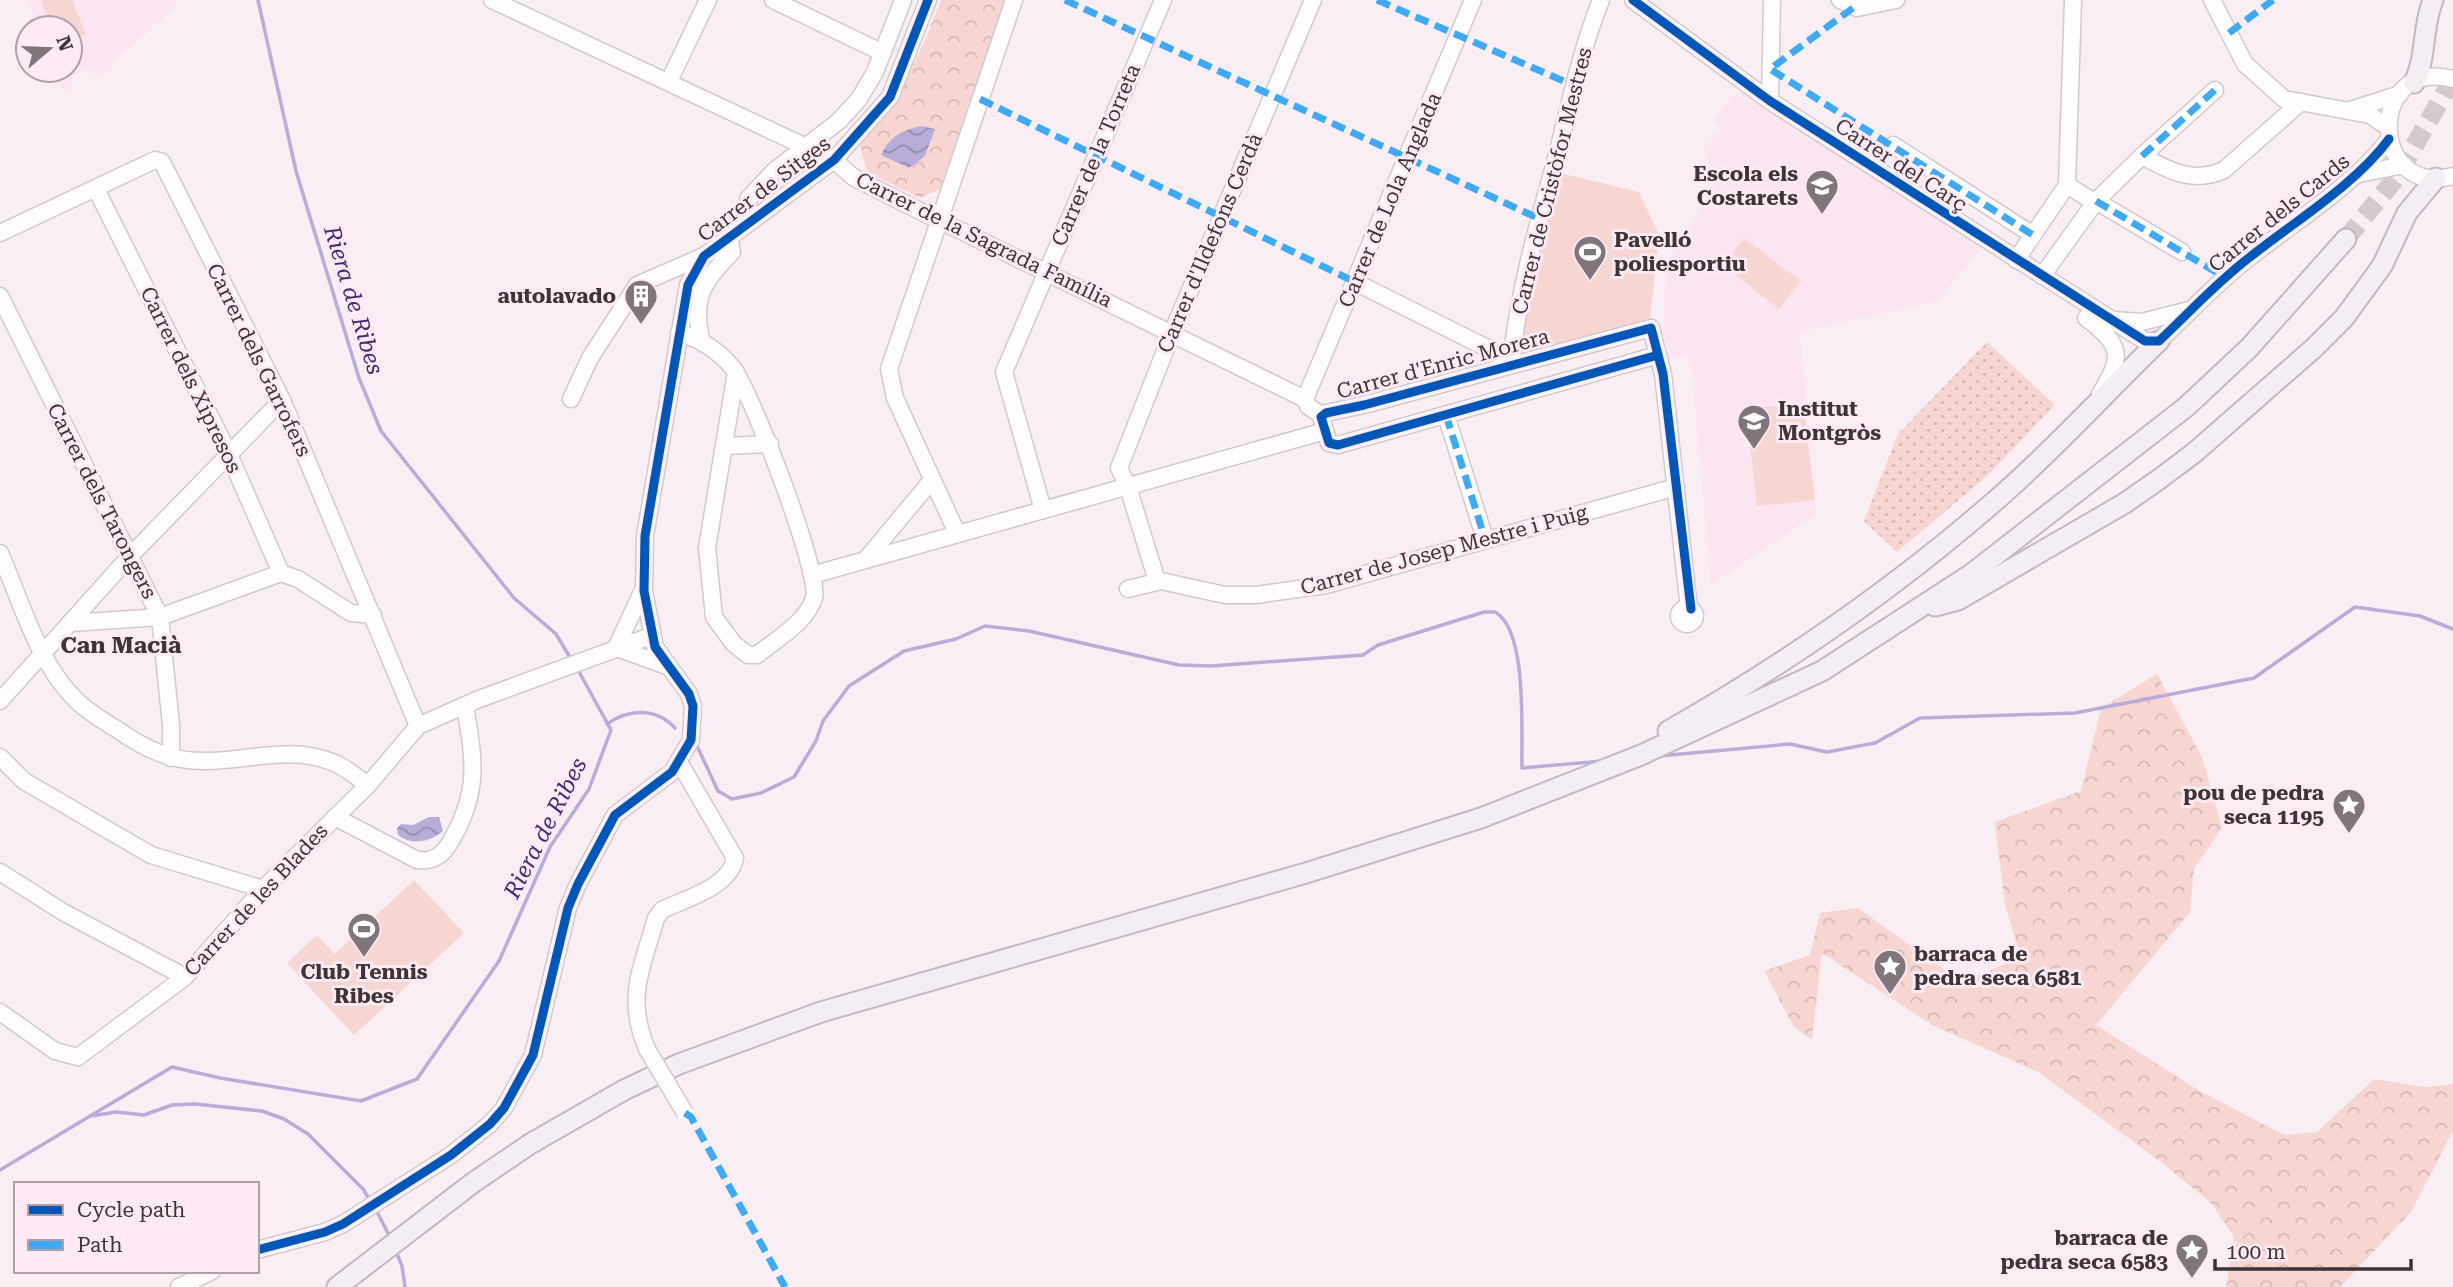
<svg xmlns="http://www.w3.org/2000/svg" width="2453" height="1287" font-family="'Roboto Serif',serif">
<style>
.built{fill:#fbe5f1}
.forest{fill:url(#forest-crowns)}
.garden{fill:url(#garden-dots)}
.pitch{fill:#f7d6d1}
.water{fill:url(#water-waves)}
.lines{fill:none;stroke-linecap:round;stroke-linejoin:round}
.stream{stroke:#b8acd8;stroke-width:3.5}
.major-tunnel{stroke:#d3c9ce;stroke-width:19;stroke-dasharray:19 10;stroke-linecap:butt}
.minor-casing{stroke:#d2c9ce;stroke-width:19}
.major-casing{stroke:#c4b8c2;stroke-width:23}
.minor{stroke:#fefcfd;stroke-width:16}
.major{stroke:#f4eef4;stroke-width:19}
.minor-bridge-casing{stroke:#d2c9ce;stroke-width:19;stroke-linecap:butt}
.minor-bridge{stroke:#fefcfd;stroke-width:16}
.quiet{stroke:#3fa9f5;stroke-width:7;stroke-dasharray:14 7;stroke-linecap:butt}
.cycleway-casing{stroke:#fdeaf4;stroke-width:13}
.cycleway{stroke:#0057b8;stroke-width:9}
.labels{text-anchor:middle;stroke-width:6;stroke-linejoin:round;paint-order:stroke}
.street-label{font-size:21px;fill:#3d3438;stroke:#fdeaf4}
.poi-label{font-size:21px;font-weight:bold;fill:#3d3438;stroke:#fdeaf4;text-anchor:end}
.water-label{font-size:23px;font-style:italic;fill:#422b74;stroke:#fdeaf4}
.neighbourhood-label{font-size:23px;font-weight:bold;fill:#3d3438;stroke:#fdeaf4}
</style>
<defs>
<pattern id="forest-crowns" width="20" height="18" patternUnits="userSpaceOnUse" patternTransform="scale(1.75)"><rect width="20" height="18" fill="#f7d6d1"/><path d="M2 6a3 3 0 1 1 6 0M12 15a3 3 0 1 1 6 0" fill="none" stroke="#d5b8b4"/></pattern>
<pattern id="garden-dots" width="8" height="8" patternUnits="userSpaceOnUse" patternTransform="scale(1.75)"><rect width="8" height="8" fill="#f7d6d1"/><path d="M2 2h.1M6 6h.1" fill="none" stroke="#d5b8b4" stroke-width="1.8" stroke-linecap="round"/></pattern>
<pattern id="water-waves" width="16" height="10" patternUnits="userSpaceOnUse" patternTransform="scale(1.75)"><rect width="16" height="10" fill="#b8acd8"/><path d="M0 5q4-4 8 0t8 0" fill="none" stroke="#978db0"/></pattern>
</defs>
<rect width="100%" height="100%" fill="#f9eef4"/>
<g class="built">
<polygon points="28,0 176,0 177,6 112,62 114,66 103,75 96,76 85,68 73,78 71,94 62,91 53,70 70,70 70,28 38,28"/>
<polygon points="1744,83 1987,241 1938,301 1800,332 1807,403 1804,403 1817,513 1711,585 1691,365 1686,356 1671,360 1663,331 1663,314 1666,279 1674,251 1716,187 1703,146 1714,140 1711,136 1722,130 1713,120"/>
</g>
<g class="forest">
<path d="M941,0H1008L940,189L920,198L867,172L860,145C897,105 922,51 941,0Z"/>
<polygon points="2157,674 2202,757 2222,828 2194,869 2190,912 2096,1025 2198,1090 2284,1135 2317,1132 2374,1079 2425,1087 2453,1084 2453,1131 2411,1212 2340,1287 2226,1287 2234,1237 2211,1203 2161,1162 2038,1072 1932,1025 1822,953 1812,1040 1794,1027 1764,971 1810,955 1820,913 1858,908 1961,982 2021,958 2005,905 1995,822 2081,791 2101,708"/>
</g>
<polygon class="garden" points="1987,342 2055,405 1986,477 1897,552 1864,521 1898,434"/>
<g class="pitch">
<polygon points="41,0 72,0 86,35 70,40 70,28 51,28"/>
<polygon points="1552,171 1639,192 1659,235 1649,329 1511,364"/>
<polygon points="1744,238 1801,281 1779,309 1723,265"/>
<polygon points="1803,403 1815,500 1757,506 1746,409"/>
<polygon points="414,880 464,933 354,1035 287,963 317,935 335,954"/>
</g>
<g class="water">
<path d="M922,126L935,129L925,156L909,168L881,155C890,136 902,130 922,126Z"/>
<path d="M429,817H439L443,831C430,842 412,846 398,835L397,828L401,824L413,825Z"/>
</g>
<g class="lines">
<g class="stream">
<polyline points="258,0 296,171 359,378 381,431 514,598 556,634 571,659"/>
<path d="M607,724C628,709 656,707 675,728"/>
<path d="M698,748L718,791L732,799L761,793L794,777L816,741L823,721L849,686L904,651L956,639L985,626L1029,631L1179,665L1211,666L1363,655L1378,645L1484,612H1495C1528,630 1521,732 1522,768L1603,761"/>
<polyline points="1659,756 1790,744 1827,752 1875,743 1920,718 2075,713 2254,678 2355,607 2420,616 2453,629"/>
<polyline points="91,1116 116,1112 144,1115 172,1105 195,1104 262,1111 284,1119 308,1134 363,1189 371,1202"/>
<polyline points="0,1170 172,1067 220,1078 361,1101 417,1079 499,961 550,847 589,789 611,730 577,668"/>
<polyline points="375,1208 391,1239"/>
<polyline points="395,1249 402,1266 405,1287"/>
</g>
<polyline class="major-tunnel" points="2346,239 2396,178 2453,78"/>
<defs>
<g id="minor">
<polyline points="492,0 834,160 853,177 908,205 1305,399 1308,406 1321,415"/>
<polyline points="773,0 883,53"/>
<path d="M1633,0L1770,101L2145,341H2159C2189,313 2217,282 2250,257C2294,222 2356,184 2389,139"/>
<polyline points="1840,0 1857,8 1896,0"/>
<polyline points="2212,0 2245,64 2284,99 2370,115 2386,126"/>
<path d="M2453,79C2365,57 2370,199 2453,176"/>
<polyline points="669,81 708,0"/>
<polyline points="1770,101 1772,0"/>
<polyline points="2350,110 2400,94"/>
<polyline points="1893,145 2033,235"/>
<polyline points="2142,156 2215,90"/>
<polyline points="2359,174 2404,165"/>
<polyline points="2067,185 2073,0"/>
<polyline points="2067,185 2094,202"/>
<polyline points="96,189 228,452 281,573"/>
<polyline points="2096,201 2182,252"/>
<polyline points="748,221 748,199 774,171 839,121 859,99 875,72 903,0"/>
<polyline points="0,233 155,160 162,162 282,400 418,726"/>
<polyline points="2016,260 2067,185"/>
<path d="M2042,276L2096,201L2142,156C2170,171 2193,184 2224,170L2301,102"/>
<polyline points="1355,282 1493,351 1511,364"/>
<polyline points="0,296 160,617 171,725 171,758"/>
<path d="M2086,318C2123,345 2123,357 2100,394"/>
<polyline points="2112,320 2142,322 2189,310"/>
<path d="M679,333C700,339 717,349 732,367C751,390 821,574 814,598C807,622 775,640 757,655H748L734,644L714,617L707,548L736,372"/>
<path d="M701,339C692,298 703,281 732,252L729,236"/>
<polyline points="1658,355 1338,445 1329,443 1321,417 1326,413 1364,405 1651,328 1663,374 1689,608"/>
<path d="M1511,364C1518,293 1538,223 1557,155C1570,103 1581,50 1601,0"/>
<polyline points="571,399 590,358 637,285 704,256"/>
<polyline points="1305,399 1473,0"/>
<polyline points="1446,415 1485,539"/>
<polyline points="724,446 770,444"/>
<polyline points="1043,510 1004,372 1163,0"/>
<polyline points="957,533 895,398 889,369 1014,0"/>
<path d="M0,553C21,601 37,661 75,699C86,711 104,721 118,730C145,749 172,762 206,761C248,761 291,745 332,762C345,766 357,778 368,785"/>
<polyline points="867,558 932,480"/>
<polyline points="812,575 1325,431"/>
<polyline points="1157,581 1128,487 1119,468 1172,333 1313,0"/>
<polyline points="1128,589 1161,581 1225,595 1256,595 1326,585 1676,487"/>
<circle cx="1687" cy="616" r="8"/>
<polyline points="71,623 160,617 281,573 298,579 351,613 373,615"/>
<polyline points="616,648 643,590"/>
<polyline points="617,648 667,666"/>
<polyline points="0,701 130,556 282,400"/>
<polyline points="0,757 24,781 151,855 263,889"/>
<path d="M335,817L417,860C435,862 444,854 452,839C480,790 474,759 465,706"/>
<polyline points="0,872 63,912 185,977"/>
<polyline points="0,1012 55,1051 78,1057 185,977 263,889 368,785 418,726 479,699 651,636"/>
<path d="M647,1049C625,997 642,969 656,918L662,910C687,898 730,887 735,858L679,762"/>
<polyline points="257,1250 325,1232 343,1224 451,1155 490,1124 504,1108 533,1055 568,908 578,884 615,815 672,772 691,740 693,706 689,694 655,647 644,591 645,536 688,285 704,256 834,160 890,97 928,0"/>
<polyline points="179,1287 212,1271"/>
</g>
<g id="major">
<path d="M2414,83C2427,56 2422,27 2433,0"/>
<polyline points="1935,606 1958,600 2125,503 2158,480 2194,453 2314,348 2344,318 2382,266 2407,213 2436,178"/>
<path d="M1668,731C1784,665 1895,588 1995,501C2053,451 2104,394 2159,341"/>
<polyline points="337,1287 474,1182 530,1144 624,1090 679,1064 821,1012 1306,873 1481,818 1641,755 1822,671 1970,575 2186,407 2249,348 2346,239"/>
</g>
</defs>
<use href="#minor" class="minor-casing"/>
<use href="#major" class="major-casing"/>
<use href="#minor" class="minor"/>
<use href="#major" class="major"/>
<defs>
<polyline id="minor-bridge" points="647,1049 685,1113"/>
</defs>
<use href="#minor-bridge" class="minor-bridge-casing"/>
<use href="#minor-bridge" class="minor-bridge"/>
<g class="quiet">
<polyline points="1065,0 1540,219"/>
<polyline points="1377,0 1575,86"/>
<polyline points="1853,8 1770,69 2033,235"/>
<polyline points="2229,33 2273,0"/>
<polyline points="980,99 1355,282"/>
<polyline points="2142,156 2215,90"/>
<polyline points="2096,201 2226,278"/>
<polyline points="1446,415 1485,539"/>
<polyline points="685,1113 691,1117 785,1287"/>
</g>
<defs>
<g id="cycleway">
<path d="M1633,0L1770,101L2145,341H2159C2189,313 2217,282 2250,257C2294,222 2356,184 2389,139"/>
<polyline points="1658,355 1338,445 1329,443 1321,417 1326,413 1364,405 1651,328 1663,374 1691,609"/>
<polyline points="257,1250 325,1232 343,1224 451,1155 490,1124 504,1108 533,1055 568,908 578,884 615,815 672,772 691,740 693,706 689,694 655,647 644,591 645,536 688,285 704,256 834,160 890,97 928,0"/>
</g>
</defs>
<use href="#cycleway" class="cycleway-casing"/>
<use href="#cycleway" class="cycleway"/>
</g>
<defs>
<symbol id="school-pin" viewBox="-11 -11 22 30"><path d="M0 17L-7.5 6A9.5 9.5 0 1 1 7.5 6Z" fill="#7f757a" stroke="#fdeaf4"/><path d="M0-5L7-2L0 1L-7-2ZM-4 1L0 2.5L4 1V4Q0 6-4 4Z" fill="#fff"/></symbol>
<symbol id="stadium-pin" viewBox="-11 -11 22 30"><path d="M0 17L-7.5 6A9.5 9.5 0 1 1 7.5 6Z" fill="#7f757a" stroke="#fdeaf4"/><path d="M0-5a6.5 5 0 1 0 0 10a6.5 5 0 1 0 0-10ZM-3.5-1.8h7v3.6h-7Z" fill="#fff"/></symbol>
<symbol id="building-pin" viewBox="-11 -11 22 30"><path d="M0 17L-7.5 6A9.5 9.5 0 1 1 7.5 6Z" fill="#7f757a" stroke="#fdeaf4"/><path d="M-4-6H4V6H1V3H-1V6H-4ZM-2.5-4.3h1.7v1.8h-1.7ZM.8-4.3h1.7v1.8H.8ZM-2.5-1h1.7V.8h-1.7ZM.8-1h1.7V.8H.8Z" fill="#fff"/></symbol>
<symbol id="sight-pin" viewBox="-11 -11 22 30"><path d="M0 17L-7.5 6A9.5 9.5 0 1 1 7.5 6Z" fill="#7f757a" stroke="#fdeaf4"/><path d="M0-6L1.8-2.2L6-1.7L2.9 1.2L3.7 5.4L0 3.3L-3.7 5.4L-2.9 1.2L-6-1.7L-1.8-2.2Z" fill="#fff"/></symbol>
</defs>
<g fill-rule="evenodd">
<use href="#school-pin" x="1803" y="167" width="38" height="52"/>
<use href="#stadium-pin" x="1571" y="233" width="38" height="52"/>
<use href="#building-pin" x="622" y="277" width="38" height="52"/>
<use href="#school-pin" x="1735" y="402" width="38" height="52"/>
<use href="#sight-pin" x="2330" y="786" width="38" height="52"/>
<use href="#stadium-pin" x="345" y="910" width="38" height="52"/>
<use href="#sight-pin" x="1871" y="947" width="38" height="52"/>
<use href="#sight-pin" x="2173" y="1231" width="38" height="52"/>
</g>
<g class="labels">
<g class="street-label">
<text transform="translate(1096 155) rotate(-67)" y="7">Carrer de la Torreta</text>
<text transform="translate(1901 165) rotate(33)" y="7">Carrer del Carç</text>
<text transform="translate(1552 181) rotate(-76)" y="7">Carrer de Cristòfor Mestres</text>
<text transform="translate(764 189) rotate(-37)" y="7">Carrer de Sitges</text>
<text transform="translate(1390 200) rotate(-67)" y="7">Carrer de Lola Anglada</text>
<text transform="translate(2279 213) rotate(-39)" y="7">Carrer dels Cards</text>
<text transform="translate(984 240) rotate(26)" y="7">Carrer de la Sagrada Família</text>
<text transform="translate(1210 243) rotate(-67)" y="7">Carrer d'Ildefons Cerdà</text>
<text transform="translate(259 360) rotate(64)" y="7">Carrer dels Garrofers</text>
<text transform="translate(1443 364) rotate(-15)" y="7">Carrer d'Enric Morera</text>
<text transform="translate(191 380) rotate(64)" y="7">Carrer dels Xipresos</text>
<text transform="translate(102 501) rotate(63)" y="7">Carrer dels Tarongers</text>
<text transform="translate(1444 550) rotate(-15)" y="7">Carrer de Josep Mestre i Puig</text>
<text transform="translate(256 900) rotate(-47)" y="7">Carrer de les Blades</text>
</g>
<g class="poi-label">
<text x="1798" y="181">Escola els<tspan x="1798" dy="24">Costarets</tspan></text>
<text x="1614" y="247" text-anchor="start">Pavelló<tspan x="1614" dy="24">poliesportiu</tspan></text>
<text x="616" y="303">autolavado</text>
<text x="1778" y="416" text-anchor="start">Institut<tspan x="1778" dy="24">Montgròs</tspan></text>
<text x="2324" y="800">pou de pedra<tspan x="2324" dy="24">seca 1195</tspan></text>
<text x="1914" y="961" text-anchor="start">barraca de<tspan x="1914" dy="24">pedra seca 6581</tspan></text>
<text x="364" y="979" text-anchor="middle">Club Tennis<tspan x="364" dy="24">Ribes</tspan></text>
<text x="2168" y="1245">barraca de<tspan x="2168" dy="24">pedra seca 6583</tspan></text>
</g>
<g class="water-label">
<text transform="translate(354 300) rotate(73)" y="8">Riera de Ribes</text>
<text transform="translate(545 828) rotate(-63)" y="8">Riera de Ribes</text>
</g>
<g class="neighbourhood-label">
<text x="121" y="653">Can Macià</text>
</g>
</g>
<rect x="14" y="1182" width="245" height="91" fill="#fdeaf4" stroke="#b0a1a9" stroke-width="2"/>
<rect x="28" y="1205" width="35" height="10" fill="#0057b8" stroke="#b0a1a9" stroke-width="2"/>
<text x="77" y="1217" font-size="21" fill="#3d3438">Cycle path</text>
<rect x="28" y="1240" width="35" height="10" fill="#3fa9f5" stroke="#b0a1a9" stroke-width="2"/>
<text x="77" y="1252" font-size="21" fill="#3d3438">Path</text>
<g transform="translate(49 49) rotate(71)"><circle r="33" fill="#fdeaf4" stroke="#b0a1a9" stroke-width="2"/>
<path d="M0-5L12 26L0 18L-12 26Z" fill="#7f757a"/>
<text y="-10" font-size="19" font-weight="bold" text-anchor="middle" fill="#3d3438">N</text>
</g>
<path d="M2215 1259v10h196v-10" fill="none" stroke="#3d3438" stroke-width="3.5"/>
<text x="2226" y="1259" font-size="21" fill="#3d3438" stroke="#fdeaf4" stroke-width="5" paint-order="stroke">100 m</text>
</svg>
